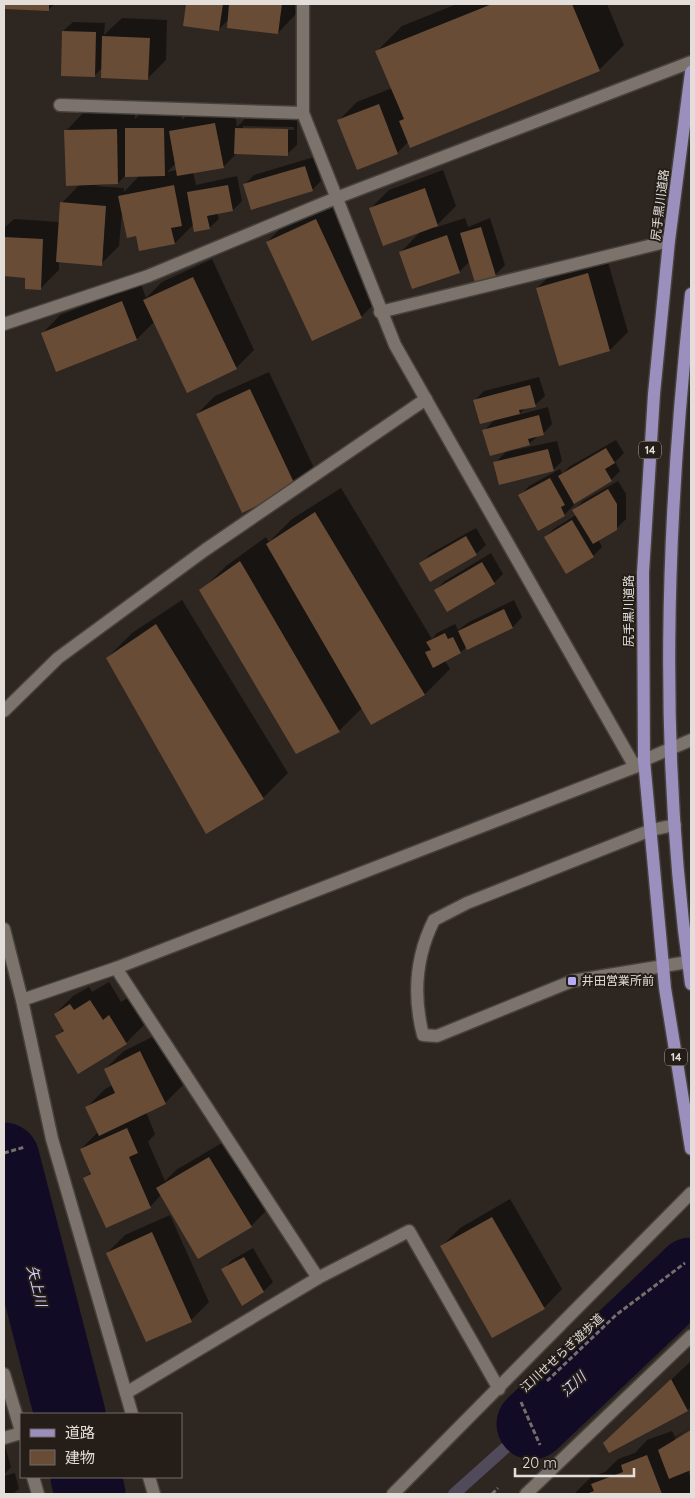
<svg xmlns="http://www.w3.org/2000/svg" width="695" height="1498" font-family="Quicksand,'Noto Sans JP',sans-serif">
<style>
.shadow{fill:#0007;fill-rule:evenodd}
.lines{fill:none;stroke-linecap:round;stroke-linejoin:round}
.stream{stroke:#504a5b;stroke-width:12}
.river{stroke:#110b25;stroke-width:71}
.building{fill:#694c36}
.lane-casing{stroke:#47413c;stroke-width:15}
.street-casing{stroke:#47413c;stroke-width:15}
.primary-casing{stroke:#47413c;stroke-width:15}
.path{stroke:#756e69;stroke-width:3;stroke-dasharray:5 2.5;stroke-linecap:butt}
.lane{stroke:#7c736c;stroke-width:12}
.street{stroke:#7c736c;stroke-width:12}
.primary{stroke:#9b8fbe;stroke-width:12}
.poi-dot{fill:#b7abf8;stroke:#241d18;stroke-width:2}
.labels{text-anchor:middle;stroke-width:4;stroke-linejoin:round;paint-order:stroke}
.shield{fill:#241d18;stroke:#aaa4a0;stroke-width:1}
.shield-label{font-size:11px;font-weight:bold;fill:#e3deda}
.street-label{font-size:12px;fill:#e3deda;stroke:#241d18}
.poi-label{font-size:12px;fill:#e3deda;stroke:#241d18;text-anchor:start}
.water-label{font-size:14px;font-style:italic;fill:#d0cbfa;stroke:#241d18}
</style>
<rect width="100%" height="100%" fill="#2e2621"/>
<g class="shadow">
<polygon points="4,4 55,4 48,10 4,8"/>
<polygon points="188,4 298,4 296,14 278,33 229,19 218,30 185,25"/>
<polygon points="457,4 607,4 624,45 599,70 409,141 397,153 339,120 357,102 392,88 377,51 402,26"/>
<polygon points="122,18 167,20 166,60 148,78 102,68 94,76 62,75 63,31 73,22 105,23 104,35"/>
<path d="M233,105L237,127L245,119L297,120V145L287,154L237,153L223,167L193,172L196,185L237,176L242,201L233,210L217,213L219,219L209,228L194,224L175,243L137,235L122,212L119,246L101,264L59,261V270L40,289L26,276L4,275V228L14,219L60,222L62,203L80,184L66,131L84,112L135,111V119L144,110H182V120L189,113ZM243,126L294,127V130L243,129ZM176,163L178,170L167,172ZM140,175L124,192V188L94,186L118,183L125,176Z"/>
<polygon points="314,157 321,181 312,190 245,184 254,175"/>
<polygon points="443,170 456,206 434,228 465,218 468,227 490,218 505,265 495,275 470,261 459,272 401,252 422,230 371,208 389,190"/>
<polygon points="334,202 380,298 361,317 313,339 267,242 285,224"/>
<polygon points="606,255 628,332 610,350 537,288 556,270"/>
<polygon points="212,259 254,350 236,368 154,322 137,339 42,334 60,315 141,284 146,298 162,282"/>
<polygon points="269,372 314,468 296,486 197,414 215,396"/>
<polygon points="539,377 545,396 535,405 525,408 518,415 548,407 552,424 543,434 539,435 529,444 484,431 495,419 475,400 484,391"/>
<polygon points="616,440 624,453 615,462 620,471 611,480 573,503 574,505 564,515 539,529 520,496 529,486 560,469 562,474 569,467"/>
<polygon points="557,441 562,461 553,470 495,463 506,452"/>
<polygon points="618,481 626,494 626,519 616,529 598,539 602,547 593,556 545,537 555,528 576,515 574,510 583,501"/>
<polygon points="341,488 432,639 437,633 455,624 458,630 469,622 514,600 522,617 513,627 467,648 467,646 461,652 445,661 450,669 425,694 371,724 362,708 339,731 201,591 226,566 266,537 269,542 292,519"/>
<polygon points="476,528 486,545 476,554 421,564 430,554"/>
<polygon points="491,553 503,574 494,583 436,590 445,581"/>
<polygon points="182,600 288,773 263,798 107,658 132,633"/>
<polygon points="109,982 121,1002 128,998 144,1025 126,1043 57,1036 65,1028 55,1014 73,996 89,987 92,992"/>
<polygon points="158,1034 183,1085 165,1103 146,1112 155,1134 148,1142 165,1181 176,1170 227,1140 269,1208 251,1226 161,1195 150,1207 85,1178 91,1172 81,1149 98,1132 87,1107 105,1089 113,1085 105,1069 124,1051"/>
<polygon points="510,1199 562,1289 544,1308 442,1246 460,1228"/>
<polygon points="170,1215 209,1302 191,1320 107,1253 125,1235"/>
<polygon points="253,1248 273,1282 264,1291 243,1304 223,1270 232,1260"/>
<polygon points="690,1362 691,1407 688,1410 623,1425"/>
<polygon points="691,1427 675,1438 675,1441 691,1432 691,1469 688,1470 691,1480 691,1494 574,1494 591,1477 605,1472 618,1459 635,1453 647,1440 672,1431 675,1437"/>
<polygon points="5,1446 11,1467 4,1475 4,1447"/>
<polygon points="15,1473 19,1489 13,1494 4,1494 4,1476"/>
</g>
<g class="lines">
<polyline class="stream" points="454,1494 532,1424"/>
<g class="river">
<polyline points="4,1158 70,1414"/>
<polyline points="532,1424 691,1273"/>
<polyline points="86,1477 90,1494"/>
</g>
</g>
<g class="building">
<polygon points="4,4 49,4 49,11 4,9"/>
<polygon points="186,4 223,4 219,31 183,26"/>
<polygon points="229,4 282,4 278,34 227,28"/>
<polygon points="492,4 572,4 600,71 410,148 399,121 404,119 375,51"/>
<polygon points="62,31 96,32 95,77 61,76"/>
<polygon points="102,36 150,38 148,80 101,78"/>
<polygon points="379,104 398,154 357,170 337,120"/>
<polygon points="215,123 224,168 177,176 169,131"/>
<polygon points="125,128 164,128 165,176 125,177"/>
<polygon points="235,128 288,129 288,156 234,154"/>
<polygon points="117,129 118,184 66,186 64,130"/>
<polygon points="305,166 313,191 251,210 243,184"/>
<polygon points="174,185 182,226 171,228 175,244 139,251 136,236 127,238 118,196"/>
<polygon points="228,185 233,211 207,216 210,229 194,232 187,192"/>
<polygon points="425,188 438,226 383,246 369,208"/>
<polygon points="60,202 106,206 102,266 56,262"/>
<polygon points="316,219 362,318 312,341 266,242"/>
<polygon points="481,227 496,276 475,283 460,233"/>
<polygon points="447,235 460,273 412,289 399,252"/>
<polygon points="4,237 43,239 41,290 25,289 25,278 4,276"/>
<polygon points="588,273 610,351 559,366 536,288"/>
<polygon points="193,277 237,369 187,393 143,300"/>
<polygon points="122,301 137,340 56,372 41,333"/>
<polygon points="530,385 536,407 519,410 520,414 480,424 473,400"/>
<polygon points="250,389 296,487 242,513 196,414"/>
<polygon points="539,415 544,435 528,439 530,445 490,456 482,430"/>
<polygon points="606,448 615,463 605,469 612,481 574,504 558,476"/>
<polygon points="548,449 554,471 499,485 493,462"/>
<polygon points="550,478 565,505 561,507 565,516 538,531 518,495"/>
<polygon points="608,489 617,504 617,530 593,544 572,510"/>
<polygon points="315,512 425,695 371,725 266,544"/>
<polygon points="572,520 594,557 566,574 544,537"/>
<polygon points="466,536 477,555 430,582 419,563"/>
<polygon points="240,561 340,732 296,754 199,590"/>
<polygon points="482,562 495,584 447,612 434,590"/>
<polygon points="504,609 513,628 467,650 458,631"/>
<polygon points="156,624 264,799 206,834 106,658"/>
<polygon points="445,633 448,639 453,637 461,653 433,668 425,652 431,650 426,642"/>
<polygon points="90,1000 103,1020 109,1015 127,1044 78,1074 55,1036 64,1031 54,1014 70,1004 74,1010"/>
<polygon points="140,1051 166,1104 99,1136 85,1107 115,1093 104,1069"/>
<polygon points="127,1128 138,1153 129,1157 151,1208 106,1228 83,1178 91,1174 80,1149"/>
<polygon points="209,1157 252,1227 198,1259 156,1188"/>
<polygon points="492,1217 545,1309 492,1338 440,1246"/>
<polygon points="152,1232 192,1322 146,1342 106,1253"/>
<polygon points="244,1257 264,1292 242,1306 221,1269"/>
<polygon points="671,1379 688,1411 609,1453 603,1443"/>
<polygon points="691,1430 691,1470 669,1479 658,1450"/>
<polygon points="647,1455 662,1494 586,1494 594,1491 591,1484 623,1472 621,1465"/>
</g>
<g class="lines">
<defs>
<g id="lane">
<polyline points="60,105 303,113"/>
<polyline points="380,312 669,241"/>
<polyline points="4,711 58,658 205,550 426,399"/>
<path d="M675,825L651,830L467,903L434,920C416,956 413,996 423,1035L437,1036L572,981L688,962"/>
</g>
<g id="street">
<polyline points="303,4 303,113 395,345 635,767"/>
<polyline points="4,324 148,276 336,198 691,62"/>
<polyline points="4,929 22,1000 52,1139 132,1414"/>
<polyline points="116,968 318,1278"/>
<polyline points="22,1000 116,968 635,767 644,760 691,740"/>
<polyline points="4,1374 21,1431"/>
<polyline points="126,1393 318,1278 409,1231 499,1389"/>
<polyline points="4,1438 21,1433"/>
<polyline points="33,1477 38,1494"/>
<polyline points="149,1477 154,1494"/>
<polyline points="393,1494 691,1193"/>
<polyline points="526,1494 691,1336"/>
</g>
<g id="primary">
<polyline points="691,72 669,241 654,394 643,573 644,760 665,988 691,1149"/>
<path d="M691,294C666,523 658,755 691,984"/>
</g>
</defs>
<use href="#lane" class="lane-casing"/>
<use href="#street" class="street-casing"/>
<use href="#primary" class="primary-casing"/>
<g class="path">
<polyline points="4,1153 25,1147"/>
<polyline points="547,1381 616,1315 685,1263"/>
<polyline points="521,1402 540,1445"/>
<polyline points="492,1494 498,1488"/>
</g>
<use href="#lane" class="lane"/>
<use href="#street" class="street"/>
<use href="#primary" class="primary"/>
</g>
<rect class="poi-dot" x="567" y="976" width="10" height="10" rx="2.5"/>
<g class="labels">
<g class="shield">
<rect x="639" y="441.5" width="22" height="17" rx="4"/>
<rect x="665" y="1048.5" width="22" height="17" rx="4"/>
</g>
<g class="shield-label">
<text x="650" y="454">14</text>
<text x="676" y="1061">14</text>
</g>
<g class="street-label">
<text transform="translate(660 205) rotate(-83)" y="4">尻手黒川道路</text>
<text transform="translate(629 611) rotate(-90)" y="4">尻手黒川道路</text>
<text transform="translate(562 1353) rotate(-43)" y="4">江川せせらぎ遊歩道</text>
</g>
<g class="poi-label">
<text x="582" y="985">井田営業所前</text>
</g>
<g class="water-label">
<text transform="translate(37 1286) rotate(76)" y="5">矢上川</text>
<text transform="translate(573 1384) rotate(-43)" y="5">江川</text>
</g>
</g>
<rect width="695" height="1498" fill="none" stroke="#e3deda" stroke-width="10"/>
<rect x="20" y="1413" width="162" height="65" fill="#241d18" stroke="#706a66"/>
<rect x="30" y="1429" width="25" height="8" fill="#9b8fbe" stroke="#706a66"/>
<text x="65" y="1438" font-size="15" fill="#e3deda">道路</text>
<rect x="30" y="1450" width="25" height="15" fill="#694c36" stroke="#706a66"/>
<text x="65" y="1463" font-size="15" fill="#e3deda">建物</text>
<path d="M515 1468v8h119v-8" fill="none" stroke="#e3deda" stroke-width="2.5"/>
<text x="522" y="1468" font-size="15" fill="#e3deda" stroke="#241d18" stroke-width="4" paint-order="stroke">20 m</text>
</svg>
